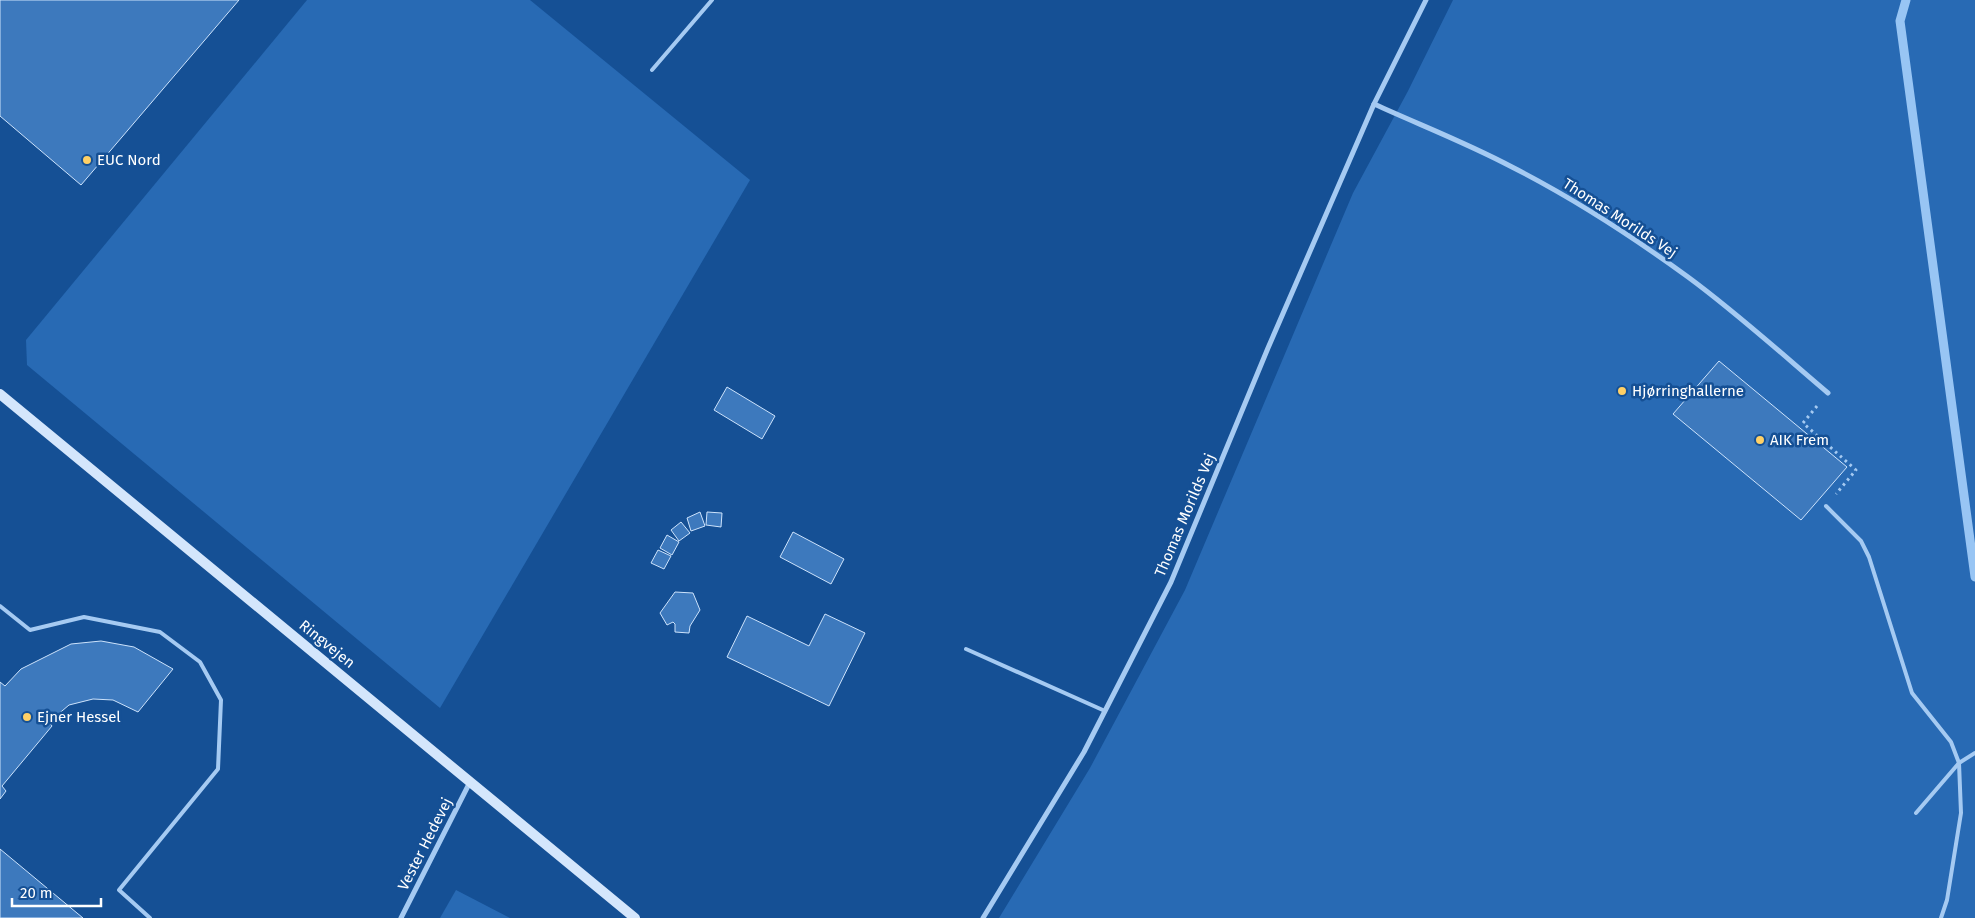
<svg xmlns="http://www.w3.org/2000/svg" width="1975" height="918" font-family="'Fira Sans',sans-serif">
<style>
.green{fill:#286ab4}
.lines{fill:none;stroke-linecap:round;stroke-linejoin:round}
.stream{stroke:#98c5f4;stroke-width:9}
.building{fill:#3d79bd;stroke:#cde3fc}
.path{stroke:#a5caf2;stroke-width:3;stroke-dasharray:2.5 4;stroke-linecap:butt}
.lane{stroke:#a5caf2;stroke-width:4}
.street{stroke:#a5caf2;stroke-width:5}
.secondary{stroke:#d4e6fc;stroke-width:10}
.poi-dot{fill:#ffd066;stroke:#155095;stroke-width:2}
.labels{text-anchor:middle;stroke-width:5;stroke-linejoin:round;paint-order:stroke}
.poi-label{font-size:15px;fill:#fff;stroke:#155095;text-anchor:start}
.street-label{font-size:15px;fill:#fff;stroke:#155095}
</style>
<rect width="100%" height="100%" fill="#155095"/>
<g class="green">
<polygon points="307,0 530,0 750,180 440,708 27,365 26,340"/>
<polygon points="1453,0 1975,0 1975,918 999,918 1090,768 1185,590 1353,193 1408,91"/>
<polygon points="456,890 510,918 440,918"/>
</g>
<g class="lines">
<polyline class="stream" points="1906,0 1900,21 1975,577"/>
</g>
<g class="building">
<polygon points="0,0 239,0 81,185 0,116"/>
<polygon points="1719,361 1847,467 1801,520 1673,414"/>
<polygon points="727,387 775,416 762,439 714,410"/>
<polygon points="700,512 705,526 691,531 687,518"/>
<polygon points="707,512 722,513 721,527 706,525"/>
<polygon points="681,522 690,533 679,541 671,530"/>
<polygon points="793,532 844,559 831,584 780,557"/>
<polygon points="667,535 679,542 672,555 660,548"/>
<polygon points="658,550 671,556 664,569 651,563"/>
<polygon points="675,592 693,593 700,610 690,626 689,633 675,632 675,624 673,622 667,625 660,613"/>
<polygon points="825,614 865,633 829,706 727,657 747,616 809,646"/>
<polygon points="101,641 134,647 173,669 138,712 113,700 93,699 69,705 49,722 52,726 2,786 6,791 0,799 0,682 5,686 21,669 71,644"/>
<polygon points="0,849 83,918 0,918"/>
</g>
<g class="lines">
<polyline class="path" points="1817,406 1803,423 1856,470 1836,494"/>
<g class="lane">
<polyline points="652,70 712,0"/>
<polyline points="1826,506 1861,541 1869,557 1912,693 1951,742 1959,763 1961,813 1947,900 1941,918"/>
<polyline points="0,606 30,630 84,617 160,632 200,662 221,700 218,769 119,890 150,918"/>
<polyline points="966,649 1105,711"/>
<polyline points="1916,813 1959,763 1975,753"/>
</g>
<g class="street">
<path d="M1374,104C1420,125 1467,143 1512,167C1573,198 1633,237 1688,277C1737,313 1782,354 1828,393"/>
<polyline points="401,918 470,782"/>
<polyline points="983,918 1084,752 1171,582 1268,348 1374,104 1426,0"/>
</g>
<polyline class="secondary" points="0,394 635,918"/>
</g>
<g class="poi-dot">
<circle cx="87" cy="160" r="5"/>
<circle cx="1622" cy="391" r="5"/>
<circle cx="1760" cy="440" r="5"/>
<circle cx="27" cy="717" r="5"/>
</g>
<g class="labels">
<g class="poi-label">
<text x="97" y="165">EUC Nord</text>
<text x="1632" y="396">Hjørringhallerne</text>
<text x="1770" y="445">AIK Frem</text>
<text x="37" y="722">Ejner Hessel</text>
</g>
<g class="street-label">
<text transform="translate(1620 218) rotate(33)" y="5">Thomas Morilds Vej</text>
<text transform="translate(1185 515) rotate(-67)" y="5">Thomas Morilds Vej</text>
<text transform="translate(327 644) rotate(39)" y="5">Ringvejen</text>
<text transform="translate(425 844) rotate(-63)" y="5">Vester Hedevej</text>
</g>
</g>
<path d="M12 898v8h89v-8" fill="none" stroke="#ffffff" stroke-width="2.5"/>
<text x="20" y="898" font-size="15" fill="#ffffff" stroke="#155095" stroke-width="4" paint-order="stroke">20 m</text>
</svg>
